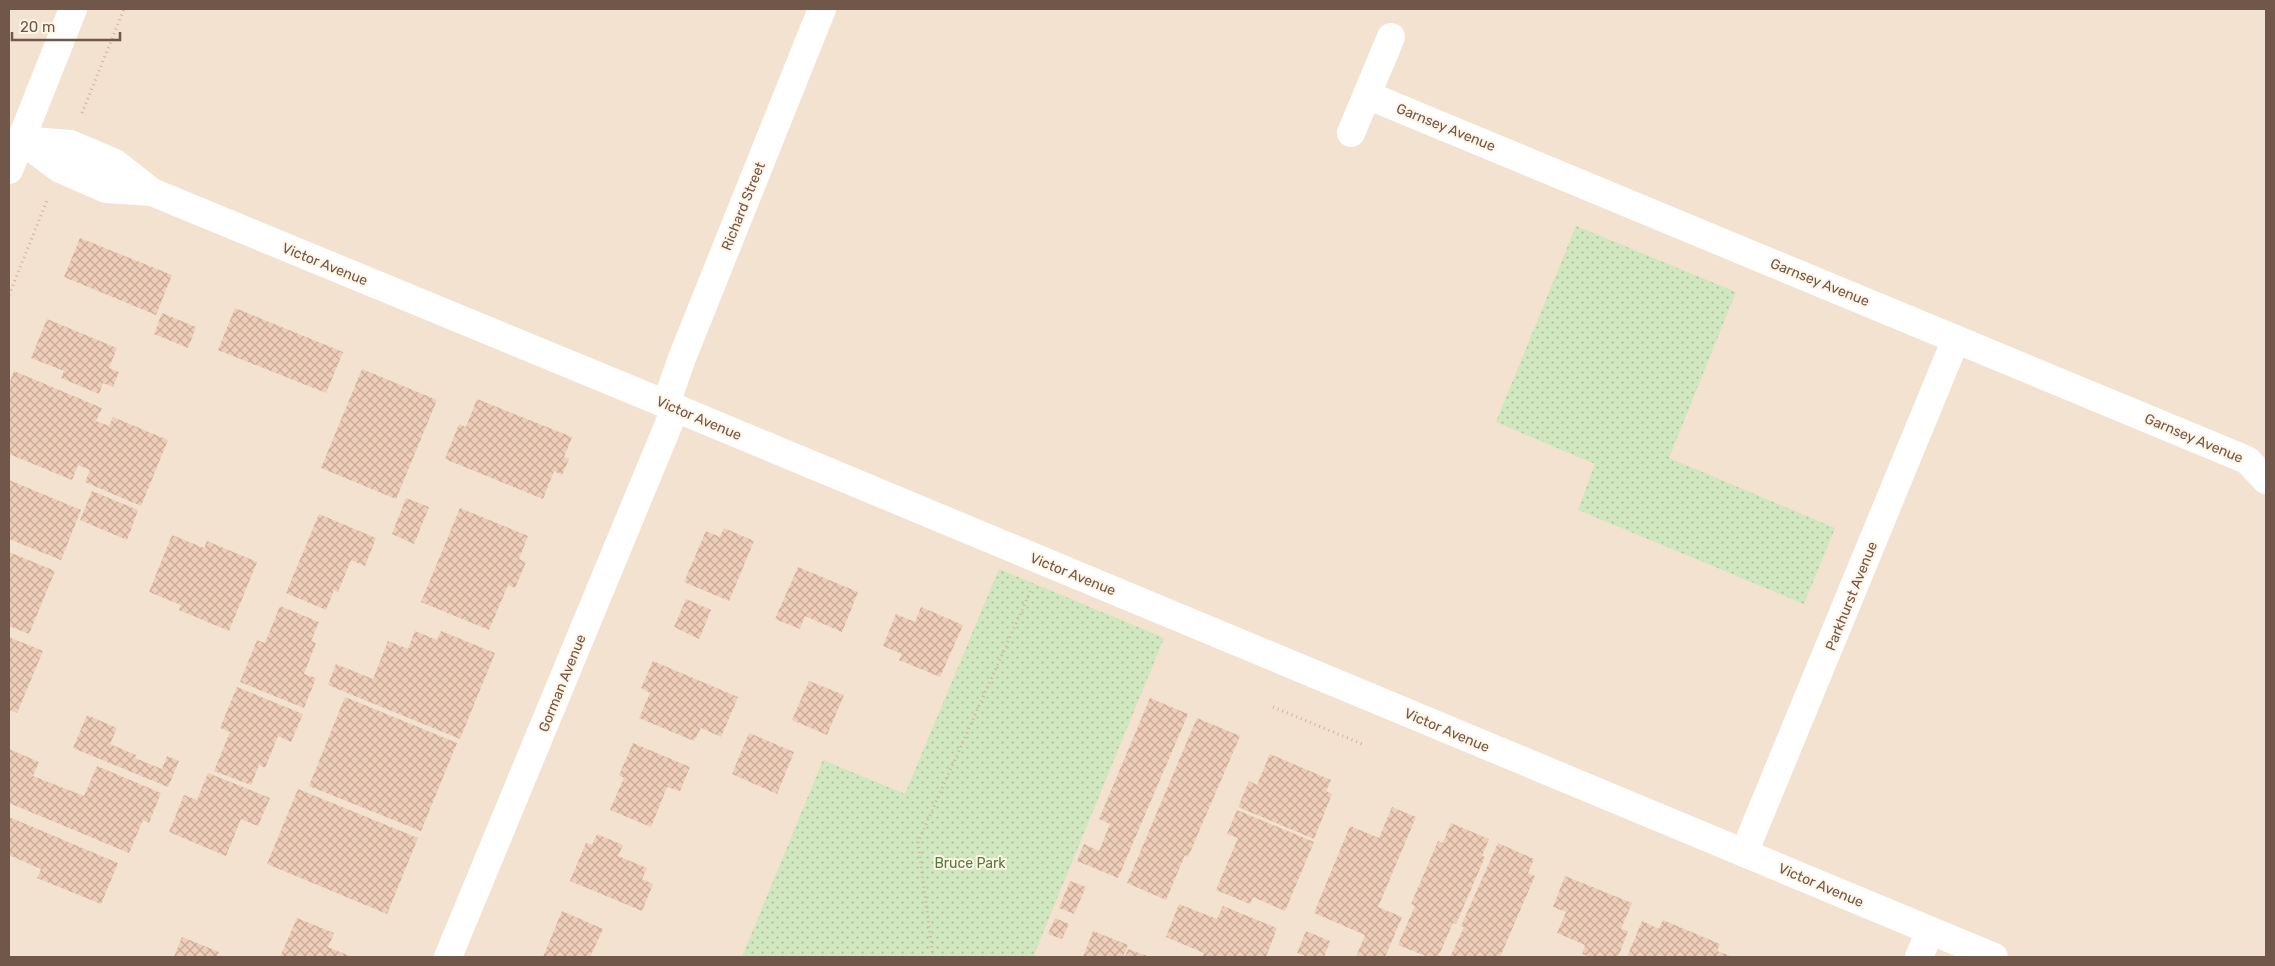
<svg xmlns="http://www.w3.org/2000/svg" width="2275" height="966" font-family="Rubik,sans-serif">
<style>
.residential{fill:#f2e2cf}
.park{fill:url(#park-dots)}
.building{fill:url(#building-cross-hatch)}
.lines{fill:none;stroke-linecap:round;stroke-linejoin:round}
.path{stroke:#d3b29d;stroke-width:3;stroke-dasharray:1 4;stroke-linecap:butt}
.minor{stroke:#fff;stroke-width:28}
.labels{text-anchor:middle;stroke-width:4;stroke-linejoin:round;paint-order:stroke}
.street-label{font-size:14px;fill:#705749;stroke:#fef5e6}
.park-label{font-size:14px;fill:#547b44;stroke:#fef5e6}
</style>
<defs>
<pattern id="park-dots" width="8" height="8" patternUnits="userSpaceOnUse" patternTransform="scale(1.25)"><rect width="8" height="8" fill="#d0e7c0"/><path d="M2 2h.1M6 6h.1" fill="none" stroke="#adbe9e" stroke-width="1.8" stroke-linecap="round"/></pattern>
<pattern id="building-cross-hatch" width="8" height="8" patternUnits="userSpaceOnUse" patternTransform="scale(1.25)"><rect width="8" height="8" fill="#efceb9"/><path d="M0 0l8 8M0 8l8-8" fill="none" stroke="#c6aa98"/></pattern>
</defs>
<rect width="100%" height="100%" fill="#fbf0e0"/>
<rect class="residential" x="9" y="9" width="2257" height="948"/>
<g class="park">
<polygon points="1576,226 1736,292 1669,458 1835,528 1804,604 1578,510 1595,464 1496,422"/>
<polygon points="999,569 1164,638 1033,957 742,957 823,760 905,794"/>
</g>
<g class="building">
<polygon points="80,238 172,275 156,315 64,277"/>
<polygon points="235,308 343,352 326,393 218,350"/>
<polygon points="162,313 196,327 188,348 154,334"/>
<polygon points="47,319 117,348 109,368 119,372 113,387 103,383 99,394 61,378 64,371 31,358"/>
<polygon points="362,369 437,400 396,499 321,468"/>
<polygon points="14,371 102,408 96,421 109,426 113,417 168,440 141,506 85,482 90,470 78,465 72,480 9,454 9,384"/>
<polygon points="477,399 572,437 564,457 569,459 562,475 554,471 543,499 445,459 459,424 466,427"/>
<polygon points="9,480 81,510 61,560 9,539"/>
<polygon points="92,491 138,510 127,540 80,520"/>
<polygon points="406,498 429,507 414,544 392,534"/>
<polygon points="460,508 528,536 519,559 526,562 515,588 508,585 489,630 421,602"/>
<polygon points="319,514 376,538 365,566 351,560 338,592 334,590 326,610 286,593"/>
<polygon points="724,528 754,541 729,601 684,582 706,531 720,537"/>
<polygon points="172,535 204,548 207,541 257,562 229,631 179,610 181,605 149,592"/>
<polygon points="9,552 55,571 29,634 9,626"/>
<polygon points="798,567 858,592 842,632 805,616 800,629 775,619"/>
<polygon points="686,599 711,610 699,639 674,627"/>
<polygon points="280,606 319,622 311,641 316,643 304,674 316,678 304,708 240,682 257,640 265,643"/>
<polygon points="921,607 963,625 940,677 899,660 902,654 883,646 896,614 915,622"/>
<polygon points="415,631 437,640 441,631 495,653 460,739 328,685 336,664 373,679 388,641 408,649"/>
<polygon points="9,637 43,651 17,713 9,710"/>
<polygon points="653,661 738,697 721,737 701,728 694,741 639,718 650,693 641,688"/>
<polygon points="809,681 844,695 827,735 792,720"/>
<polygon points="237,687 303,714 291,742 278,736 265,768 259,765 251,785 214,771 230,732 220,728"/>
<polygon points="345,697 457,743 421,831 309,786"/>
<polygon points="1150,698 1188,714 1118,878 1077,861 1084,844 1099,851 1110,824 1099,819"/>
<polygon points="87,715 117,728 110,744 136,755 135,758 162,769 167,756 179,761 168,787 73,748"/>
<polygon points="1197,718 1240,736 1188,857 1185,855 1166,900 1127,883"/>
<polygon points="749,733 794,752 777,794 732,774"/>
<polygon points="633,743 690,767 680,791 667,787 651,827 610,810 624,778 619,775"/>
<polygon points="9,749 39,762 33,776 84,796 97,766 161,793 149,823 143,820 129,853 9,803"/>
<polygon points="1270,754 1331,780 1326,791 1332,794 1314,839 1238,807 1249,781 1257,785"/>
<polygon points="208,773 270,798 258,826 241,819 226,856 169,832 184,795 197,800"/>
<polygon points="298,789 418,838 387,914 267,864"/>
<polygon points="1392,807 1416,817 1378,907 1402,917 1385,957 1356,957 1365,935 1314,913 1350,826 1379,838"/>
<polygon points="1237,810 1314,842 1285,911 1253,897 1250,904 1216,890 1238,838 1227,834"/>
<polygon points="9,817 118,863 101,904 37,878 41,869 9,855"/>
<polygon points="1451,823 1489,839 1482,856 1485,857 1456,924 1453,923 1438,957 1428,957 1398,945 1415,906 1411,904 1438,841 1443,843"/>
<polygon points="597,834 623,845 618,856 647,868 642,879 653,884 642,911 570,881 586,843 592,845"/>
<polygon points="1498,843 1534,859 1528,873 1535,876 1500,957 1450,957 1464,927 1461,926"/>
<polygon points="1565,876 1632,903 1621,929 1628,931 1618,957 1591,957 1582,954 1585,945 1557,933 1566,912 1553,907"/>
<polygon points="1070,881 1086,887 1074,914 1059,908"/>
<polygon points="1179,904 1217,919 1223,906 1277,928 1266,957 1202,957 1204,953 1166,937"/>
<polygon points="562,911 603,929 590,957 543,957"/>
<polygon points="297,918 334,933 328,947 352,957 280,957"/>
<polygon points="1055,918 1069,924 1062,939 1048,934"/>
<polygon points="1663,920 1720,944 1717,951 1733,957 1627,957 1642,921 1659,929"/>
<polygon points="1093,931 1128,945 1123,957 1083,957"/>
<polygon points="1306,931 1330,941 1324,957 1308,957 1297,953"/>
<polygon points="182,937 219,952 217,957 174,957"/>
<polygon points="1128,949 1150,957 1125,957"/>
</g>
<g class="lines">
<g class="path">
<polyline points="82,113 124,9"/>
<polyline points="9,295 48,198"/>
<polyline points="1273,707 1362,744"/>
<polyline points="933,957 918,842 1031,590"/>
</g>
<g class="minor">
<polyline points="1367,95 2247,460 2266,480"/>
<polyline points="1351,133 1391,37"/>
<polyline points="21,140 70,144 115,163 152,192 666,404 1994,957"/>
<polyline points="21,140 60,169 106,189 152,192"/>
<polyline points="9,170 73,9"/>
<polyline points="666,404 682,358 822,9"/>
<polyline points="1744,853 1956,339"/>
<polyline points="448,957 675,409"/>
<polyline points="1919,957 1930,931"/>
</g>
</g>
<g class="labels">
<g class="street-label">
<text transform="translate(1446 127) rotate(22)" y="5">Garnsey Avenue</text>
<text transform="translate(743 206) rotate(-68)" y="5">Richard Street</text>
<text transform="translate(325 264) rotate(22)" y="5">Victor Avenue</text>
<text transform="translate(1820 282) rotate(22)" y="5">Garnsey Avenue</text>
<text transform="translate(699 418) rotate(23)" y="5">Victor Avenue</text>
<text transform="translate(2194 438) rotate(23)" y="5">Garnsey Avenue</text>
<text transform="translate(1073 574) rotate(22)" y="5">Victor Avenue</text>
<text transform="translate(1851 596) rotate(-68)" y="5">Parkhurst Avenue</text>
<text transform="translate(562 683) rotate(-68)" y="5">Gorman Avenue</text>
<text transform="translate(1447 730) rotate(23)" y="5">Victor Avenue</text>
<text transform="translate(1821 885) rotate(23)" y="5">Victor Avenue</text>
</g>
<g class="park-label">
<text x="970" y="868">Bruce Park</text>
</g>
</g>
<rect width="2275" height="966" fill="none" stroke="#705749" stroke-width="20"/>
<path d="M12 32v8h108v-8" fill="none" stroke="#705749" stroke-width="2.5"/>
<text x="20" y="32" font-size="15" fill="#705749" stroke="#fef5e6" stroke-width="4" paint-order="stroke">20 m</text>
</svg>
